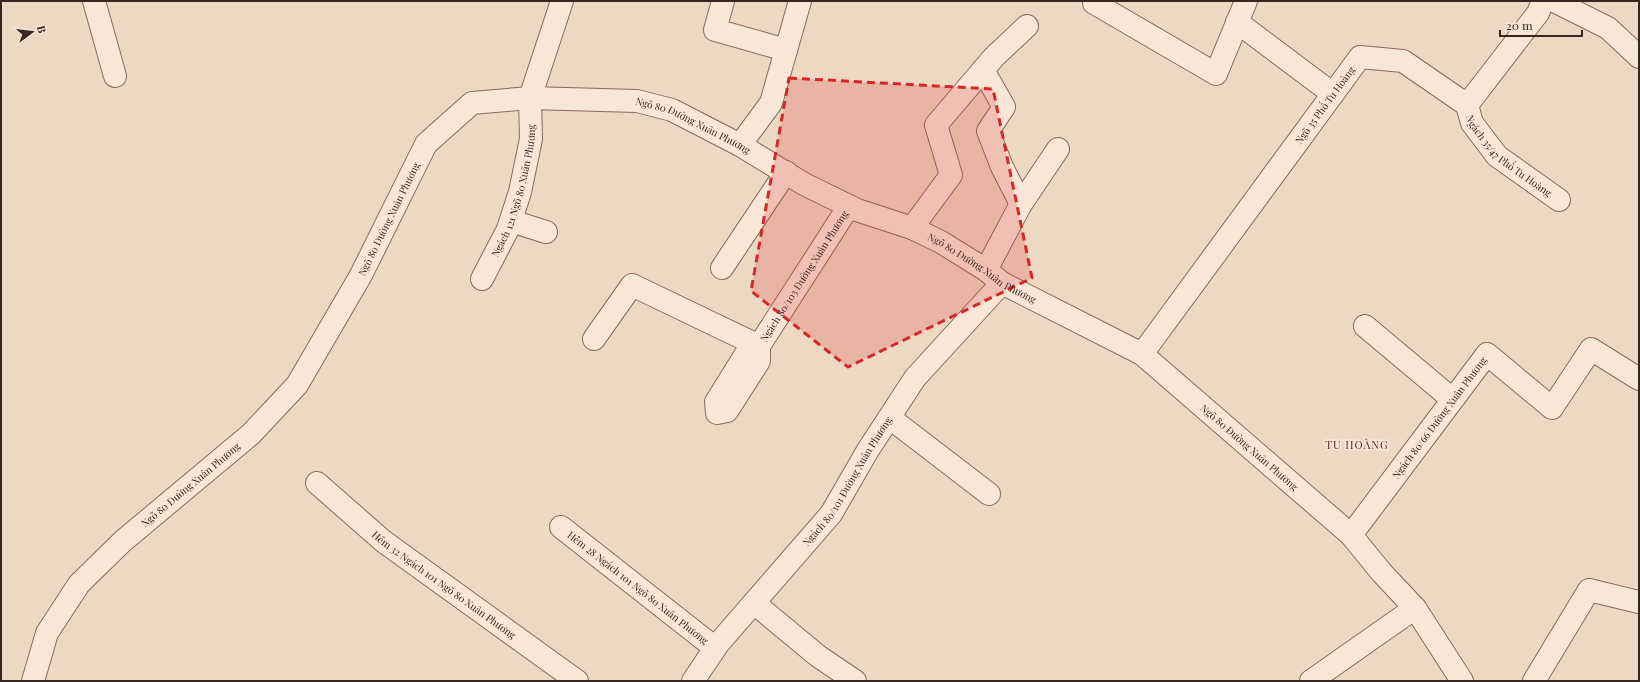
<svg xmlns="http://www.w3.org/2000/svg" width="1640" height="682" font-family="'Playfair Display',serif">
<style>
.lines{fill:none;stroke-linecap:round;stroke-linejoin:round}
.minor-casing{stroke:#87695b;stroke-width:24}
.minor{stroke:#f8e7d7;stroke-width:22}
.marked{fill:#d62828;fill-opacity:0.2;stroke:#d62828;stroke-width:3;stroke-dasharray:8 5;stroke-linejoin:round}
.labels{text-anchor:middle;stroke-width:4;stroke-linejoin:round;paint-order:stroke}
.street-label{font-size:10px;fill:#37251f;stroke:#f4e4d4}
.neighbourhood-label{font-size:11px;letter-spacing:1px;fill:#631f20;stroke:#f4e4d4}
</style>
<rect width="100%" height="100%" fill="#edd8c4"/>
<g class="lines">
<defs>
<g id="minor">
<polyline points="94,1 115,76"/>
<polyline points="723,1 715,30 786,50"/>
<polyline points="1094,1 1094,3 1216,74 1246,1"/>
<polyline points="1554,1 1608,28 1639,57"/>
<polyline points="1237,22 1333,94"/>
<polyline points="983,70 1004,107 988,131 1002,167 1021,204"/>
<path id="s1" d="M1467,105L1472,123L1497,156L1559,200"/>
<polyline points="1467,105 1538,13 1543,1"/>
<polyline points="740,145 771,103 800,1"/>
<polyline points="511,221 546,232"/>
<polyline points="912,228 951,175 936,125 994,57 1027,26"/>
<polyline points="722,268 786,172"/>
<polyline points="986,270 1021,204 1058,149"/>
<path id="s2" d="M482,279L508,229L520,192L531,139L530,98L562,1"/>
<polyline points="1365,326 1452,399"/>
<polyline points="594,339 632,285 759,346"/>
<path id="s3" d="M759,346L747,352L716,402L717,413L727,411L759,361V346L849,206"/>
<path id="s4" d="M1142,354L1360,57L1403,61L1467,105"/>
<polyline points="890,418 989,494"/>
<path id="s5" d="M317,483L383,541L577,681"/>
<path id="s6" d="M561,527L715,648"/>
<path id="s7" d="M1351,535L1487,354L1552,408L1591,349L1639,379"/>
<polyline points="754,603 818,656 855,681"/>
<path id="s8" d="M33,681L47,633L79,584L123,541L251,434L297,385L361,275L426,144L472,103L530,98L637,101L672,110L740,145L804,184L857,210L912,228L941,242L986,270L1002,283L1142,354L1351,535L1382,573L1415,608L1462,681"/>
<path id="s9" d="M693,681L718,644L831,514L868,450L915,378L1002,283"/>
<polyline points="1311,681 1415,608"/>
<polyline points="1534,681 1589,590 1639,602"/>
</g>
</defs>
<use href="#minor" class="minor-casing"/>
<use href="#minor" class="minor"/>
</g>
<path class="marked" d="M789,78L993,89L1032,278L848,367L751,291Z"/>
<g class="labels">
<g class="street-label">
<text dy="4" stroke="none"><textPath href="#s4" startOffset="309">Ngõ 35 Phố Tu Hoàng</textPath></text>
<text dy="4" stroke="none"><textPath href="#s8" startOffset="966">Ngõ 80 Đường Xuân Phương</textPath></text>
<text dy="4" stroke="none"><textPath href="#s1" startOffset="68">Ngách 35/47 Phố Tu Hoàng</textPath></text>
<text dy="4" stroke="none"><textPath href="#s2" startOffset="95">Ngách 121 Ngõ 80 Xuân Phương</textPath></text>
<text dy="4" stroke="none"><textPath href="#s8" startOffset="594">Ngõ 80 Đường Xuân Phương</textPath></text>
<text dy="4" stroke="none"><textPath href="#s8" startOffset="1290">Ngõ 80 Đường Xuân Phương</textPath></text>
<text dy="4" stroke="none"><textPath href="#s3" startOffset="251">Ngách 80/103 Đường Xuân Phương</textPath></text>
<text dy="4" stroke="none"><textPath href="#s7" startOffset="147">Ngách 80/66 Đường Xuân Phương</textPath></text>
<text dy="4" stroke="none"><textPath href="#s8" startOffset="1614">Ngõ 80 Đường Xuân Phương</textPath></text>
<text dy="4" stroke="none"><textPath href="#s9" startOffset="253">Ngách 80/101 Đường Xuân Phương</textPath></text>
<text dy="4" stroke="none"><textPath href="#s8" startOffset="258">Ngõ 80 Đường Xuân Phương</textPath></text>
<text dy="4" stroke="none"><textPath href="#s5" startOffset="163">Hẻm 32 Ngách 101 Ngõ 80 Xuân Phương</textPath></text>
<text dy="4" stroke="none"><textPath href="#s6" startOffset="98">Hẻm 28 Ngách 101 Ngõ 80 Xuân Phương</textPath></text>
</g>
<g class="neighbourhood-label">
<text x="1357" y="449">TU HOÀNG</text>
</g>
</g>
<rect width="1640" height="682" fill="none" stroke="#37251f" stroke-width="4"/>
<g transform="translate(32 32) rotate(75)" stroke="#f4e4d4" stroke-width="3" paint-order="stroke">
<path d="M0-3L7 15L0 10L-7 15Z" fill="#37251f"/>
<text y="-6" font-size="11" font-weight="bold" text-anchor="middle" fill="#37251f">B</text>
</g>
<path d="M1500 30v6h82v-6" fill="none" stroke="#37251f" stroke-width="2"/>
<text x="1506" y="30" font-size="12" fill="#37251f" stroke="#f4e4d4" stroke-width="3" paint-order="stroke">20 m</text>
</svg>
